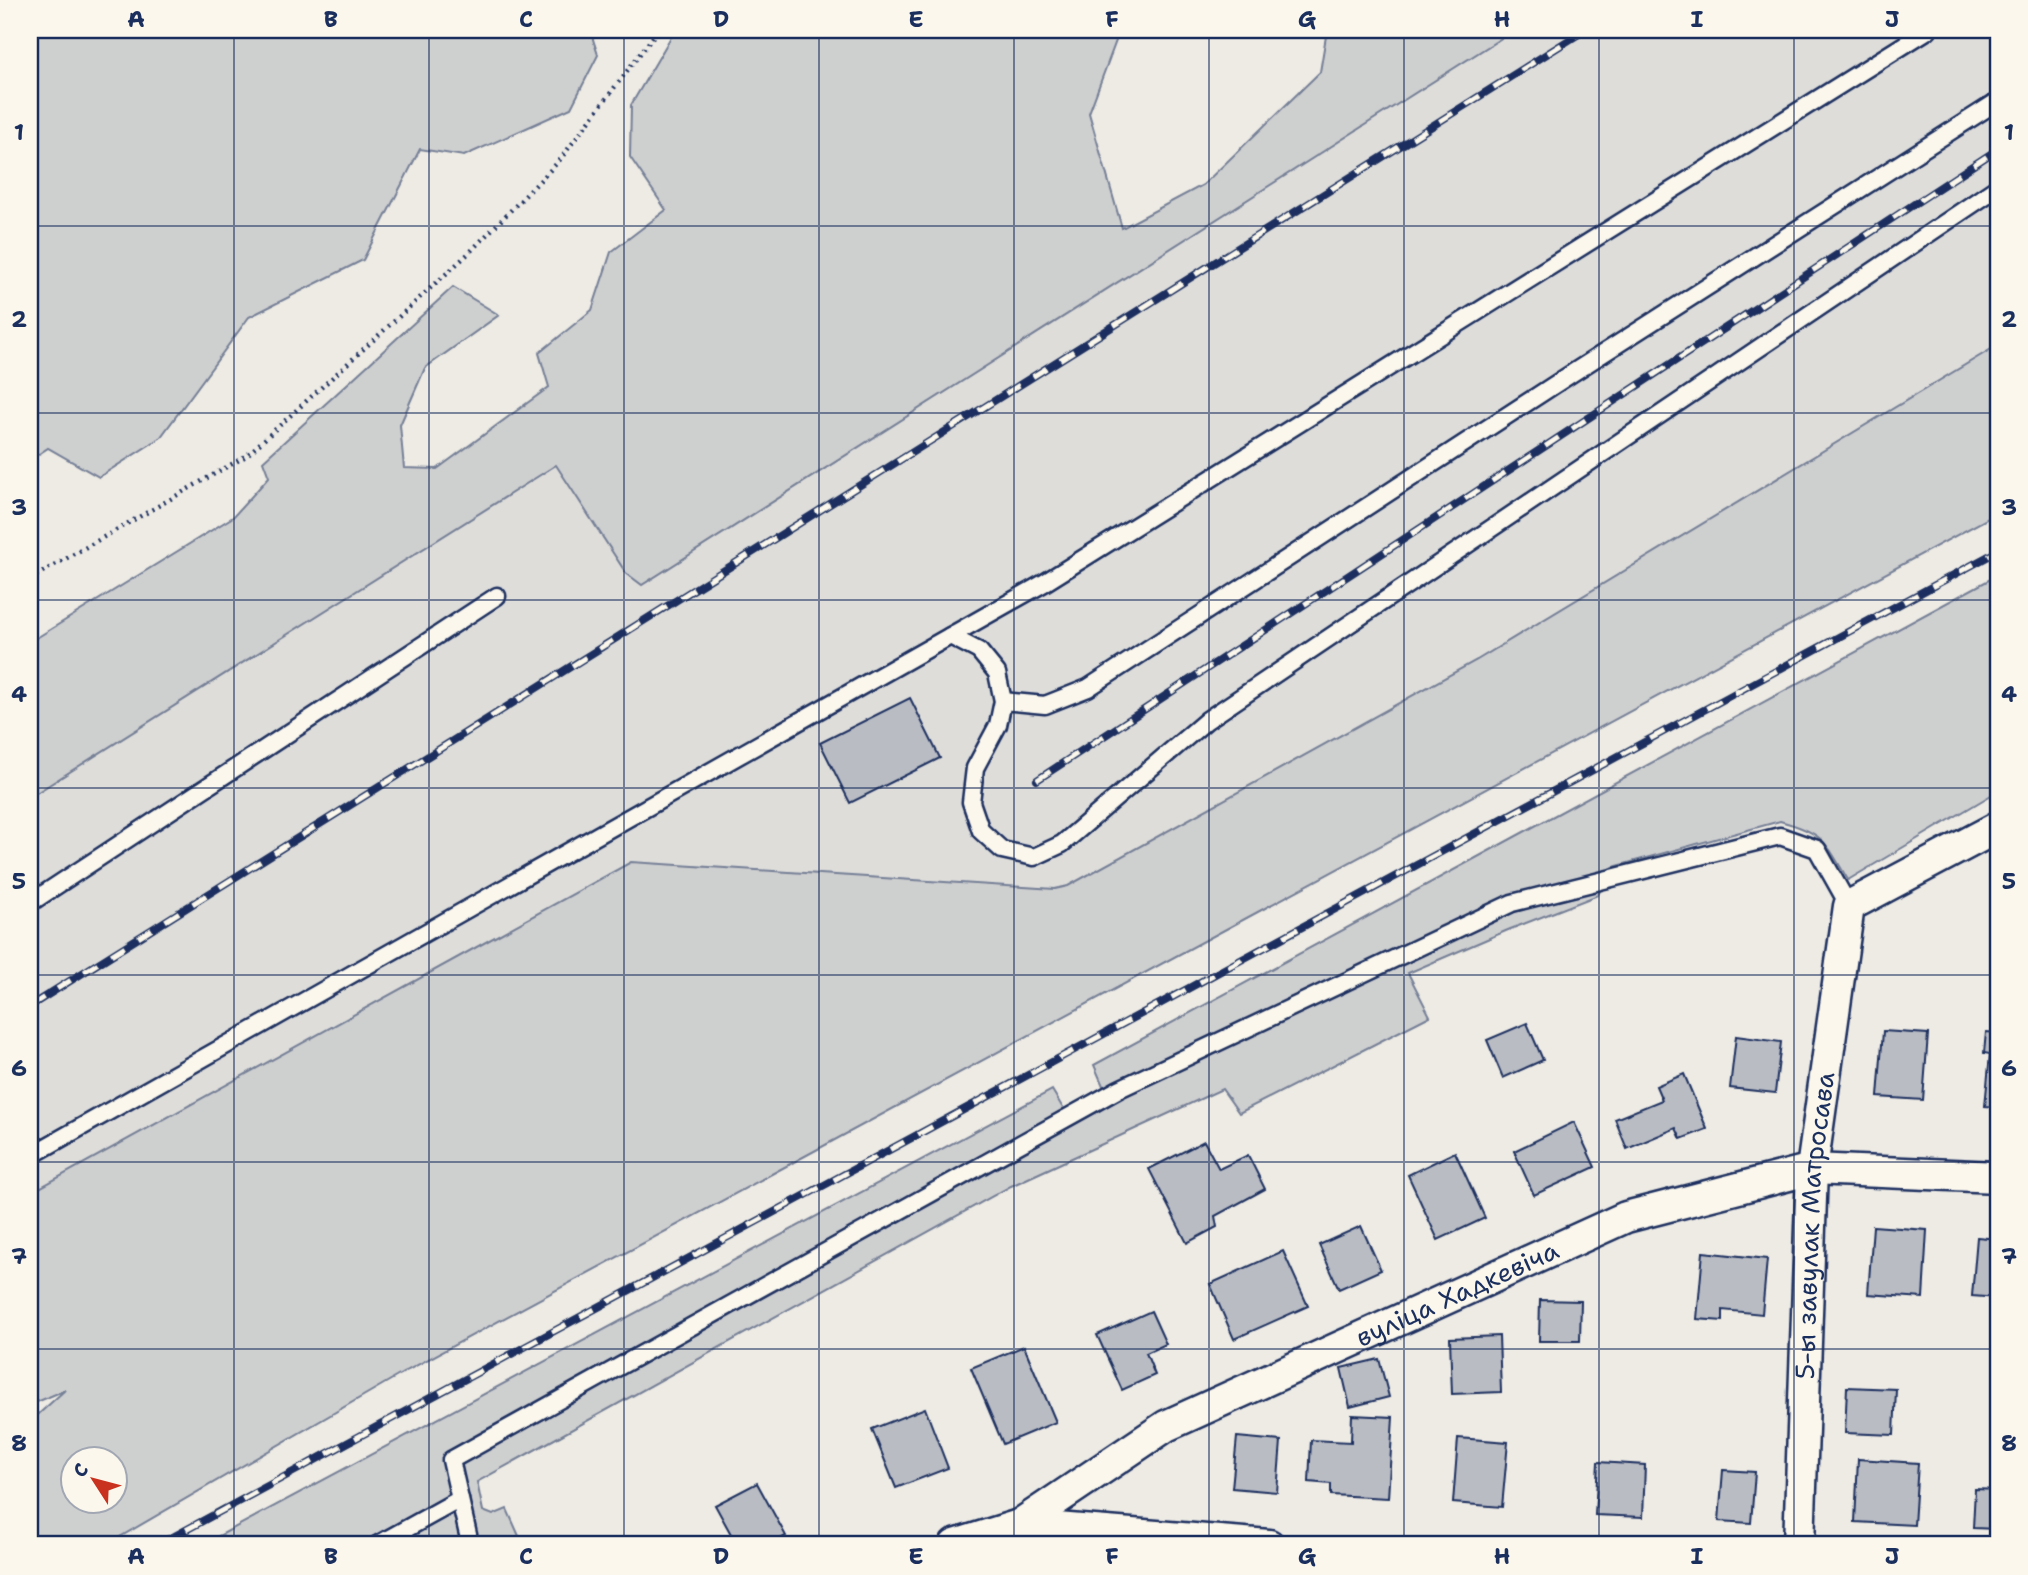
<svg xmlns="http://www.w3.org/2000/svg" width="2028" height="1575" font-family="'Shantell Sans',sans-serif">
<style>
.built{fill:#deddda}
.green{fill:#cecfcf;stroke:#747f96;stroke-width:2;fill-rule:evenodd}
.building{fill:#b9bcc3;stroke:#1b2f5e;stroke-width:2}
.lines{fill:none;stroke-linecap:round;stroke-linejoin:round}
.lane-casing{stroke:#1b2f5e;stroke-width:21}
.street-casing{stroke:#1b2f5e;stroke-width:35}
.path{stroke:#1b2f5e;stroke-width:4.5;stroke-dasharray:2 5;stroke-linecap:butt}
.lane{stroke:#fbf7ec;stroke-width:16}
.street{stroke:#fbf7ec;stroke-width:30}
.rail-casing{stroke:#1b2f5e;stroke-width:8}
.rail{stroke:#fbf7ec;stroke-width:5;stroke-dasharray:16;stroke-linecap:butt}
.grid{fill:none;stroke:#1b2f5e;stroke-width:2;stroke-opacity:0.55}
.labels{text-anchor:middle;stroke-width:5;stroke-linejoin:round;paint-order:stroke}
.street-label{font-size:26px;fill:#1b2f5e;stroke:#fbf7ec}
.neatline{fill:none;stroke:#1b2f5e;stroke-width:2.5}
.grid-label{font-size:23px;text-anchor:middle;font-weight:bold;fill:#1b2f5e}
</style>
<rect width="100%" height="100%" fill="#eeebe4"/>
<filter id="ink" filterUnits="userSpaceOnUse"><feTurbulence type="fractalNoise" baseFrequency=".0143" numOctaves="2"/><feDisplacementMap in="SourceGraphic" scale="14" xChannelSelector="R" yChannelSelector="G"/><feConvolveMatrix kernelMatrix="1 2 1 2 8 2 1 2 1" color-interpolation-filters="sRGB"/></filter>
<g filter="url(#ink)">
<polygon class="built" points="1514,30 1998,30 1998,345 1477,660 1068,886 1055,889 631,862 30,1193 30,797 557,464 626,573 643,585"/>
<g class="green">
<polygon points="30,30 590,30 598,55 571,108 464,156 420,149 363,260 249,317 160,438 99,477 48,448 30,460"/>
<polygon points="675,30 1120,30 1089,113 1122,228 1203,185 1320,72 1327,30 1514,30 642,585 626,573 556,465 30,797 30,642 233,517 269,477 263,461 453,287 499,315 425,368 400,425 404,468 437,469 549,387 539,353 592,310 611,252 666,210 630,157 631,105"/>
<path d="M1998,345V513L408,1370L106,1545H30V1422L65,1390L30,1405V1193L631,862L1055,889L1068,886L1477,660ZM74,1460H116V1502H74Z"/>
<path d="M1998,575V791L1848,880C1826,843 1825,833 1780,821L1613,867L1598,895L1508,930L1408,973L1430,1016L1239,1113L1222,1089L1011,1186L477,1482L483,1511L493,1515L507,1509L523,1545H202L1052,1090L1064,1110L1104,1088L1094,1065Z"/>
</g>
<g class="building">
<polygon points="910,698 940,758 850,803 820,743"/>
<polygon points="1527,1023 1543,1060 1503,1078 1487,1040"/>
<polygon points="1883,1031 1928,1034 1923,1100 1878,1097"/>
<polygon points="1986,1032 1998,1033 1998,1107 1985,1106 1990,1054 1984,1053"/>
<polygon points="1736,1036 1781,1042 1775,1093 1730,1088"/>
<polygon points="1684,1074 1707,1129 1681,1139 1676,1128 1627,1149 1615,1119 1662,1100 1656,1086"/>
<polygon points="1574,1122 1595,1167 1534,1195 1514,1151"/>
<polygon points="1204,1141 1219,1169 1248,1155 1265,1189 1215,1216 1217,1227 1187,1243 1149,1169"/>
<polygon points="1455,1152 1485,1218 1438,1240 1408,1175"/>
<polygon points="1361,1226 1381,1270 1339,1289 1319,1245"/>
<polygon points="1873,1226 1927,1230 1923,1298 1868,1294"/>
<polygon points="1977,1237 1998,1239 1998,1298 1972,1296"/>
<polygon points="1283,1251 1308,1306 1234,1339 1210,1284"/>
<polygon points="1703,1252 1767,1259 1762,1314 1723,1310 1723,1321 1697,1319"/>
<polygon points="1540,1300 1581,1301 1580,1341 1539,1341"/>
<polygon points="1151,1311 1166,1344 1146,1353 1155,1375 1122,1390 1097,1335"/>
<polygon points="1499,1336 1501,1392 1452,1394 1450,1338"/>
<polygon points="1024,1346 1056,1422 1003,1444 971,1368"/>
<polygon points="1379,1359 1389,1397 1350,1407 1341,1368"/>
<polygon points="1847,1387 1896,1389 1894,1435 1845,1433"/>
<polygon points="925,1408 948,1468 896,1488 872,1429"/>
<polygon points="1352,1415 1393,1417 1388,1498 1331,1495 1331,1484 1309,1482 1311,1440 1351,1442"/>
<polygon points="1237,1437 1281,1441 1277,1492 1232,1488"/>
<polygon points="1458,1438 1508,1442 1502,1507 1453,1503"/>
<polygon points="1858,1459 1918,1463 1914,1525 1855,1522"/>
<polygon points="1598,1462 1645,1465 1643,1517 1595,1515"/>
<polygon points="1723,1470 1755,1472 1751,1523 1719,1521"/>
<polygon points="757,1483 786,1536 769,1545 737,1545 715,1505"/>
<polygon points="1975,1489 1998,1490 1998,1529 1973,1528"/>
</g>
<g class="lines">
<defs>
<g id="lane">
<polyline points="950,636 979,651 997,673 1003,701 998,725 975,768 971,802 981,831 1002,850 1034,857 1062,844 1207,720 1998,187"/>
<polyline points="1003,701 1045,705 1088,688 1574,372 1998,101"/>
<polyline points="30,903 497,596"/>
<polyline points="30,1156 1044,583 1928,30"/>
<polyline points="377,1545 460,1499"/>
<polyline points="473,1545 469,1539 451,1460 1119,1089 1512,903 1780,836 1817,849 1849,906"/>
</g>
<g id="street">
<polyline points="1019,1525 1269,1545"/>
<path id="s1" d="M955,1545L1019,1525L1166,1426L1626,1217L1812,1169L1998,1177"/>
<path id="s2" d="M1799,1545L1812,1169L1849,906L1998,827"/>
</g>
</defs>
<use href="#lane" class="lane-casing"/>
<use href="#street" class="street-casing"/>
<polyline class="path" points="30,579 246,456 469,253 559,161 658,30"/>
<use href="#lane" class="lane"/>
<use href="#street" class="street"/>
<defs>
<g id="rail">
<polyline points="1037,780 1998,149"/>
<polyline points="30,1006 1585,30"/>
<polyline points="158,1545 1998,551"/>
</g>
</defs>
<use href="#rail" class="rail-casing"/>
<use href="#rail" class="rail"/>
</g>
</g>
<path class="grid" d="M234,30V1545M429,30V1545M624,30V1545M819,30V1545M1014,30V1545M1209,30V1545M1404,30V1545M1599,30V1545M1794,30V1545M30,226H1998M30,413H1998M30,600H1998M30,788H1998M30,975H1998M30,1162H1998M30,1349H1998"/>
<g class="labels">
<g class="street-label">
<text dy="9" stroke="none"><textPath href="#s2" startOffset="320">5-ы завулак Матросава</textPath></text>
<text dy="9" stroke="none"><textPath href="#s1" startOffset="564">вуліца Хадкевіча</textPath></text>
</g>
</g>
<rect width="2028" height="1575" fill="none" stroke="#fbf7ec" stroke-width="77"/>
<g transform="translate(94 1480) rotate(306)"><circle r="33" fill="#fbf7ec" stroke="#a1a7b3" stroke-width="2"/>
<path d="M0-5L12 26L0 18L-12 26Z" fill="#c8321e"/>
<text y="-10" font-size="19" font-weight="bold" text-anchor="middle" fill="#1b2f5e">С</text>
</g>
<rect x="38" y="38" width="1952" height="1498" class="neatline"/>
<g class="grid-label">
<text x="136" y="27">A</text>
<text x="331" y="27">B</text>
<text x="526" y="27">C</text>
<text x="721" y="27">D</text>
<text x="916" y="27">E</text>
<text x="1112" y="27">F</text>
<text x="1307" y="27">G</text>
<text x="1502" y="27">H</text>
<text x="1697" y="27">I</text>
<text x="1892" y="27">J</text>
<text x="19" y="140">1</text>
<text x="2009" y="140">1</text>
<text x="19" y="327">2</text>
<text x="2009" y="327">2</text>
<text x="19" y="515">3</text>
<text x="2009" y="515">3</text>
<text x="19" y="702">4</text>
<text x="2009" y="702">4</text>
<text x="19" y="889">5</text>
<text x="2009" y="889">5</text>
<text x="19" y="1076">6</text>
<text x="2009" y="1076">6</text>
<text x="19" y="1264">7</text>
<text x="2009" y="1264">7</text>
<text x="19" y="1451">8</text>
<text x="2009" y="1451">8</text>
<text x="136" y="1564">A</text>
<text x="331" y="1564">B</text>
<text x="526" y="1564">C</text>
<text x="721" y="1564">D</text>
<text x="916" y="1564">E</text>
<text x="1112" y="1564">F</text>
<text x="1307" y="1564">G</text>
<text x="1502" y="1564">H</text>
<text x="1697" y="1564">I</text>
<text x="1892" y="1564">J</text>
</g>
</svg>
